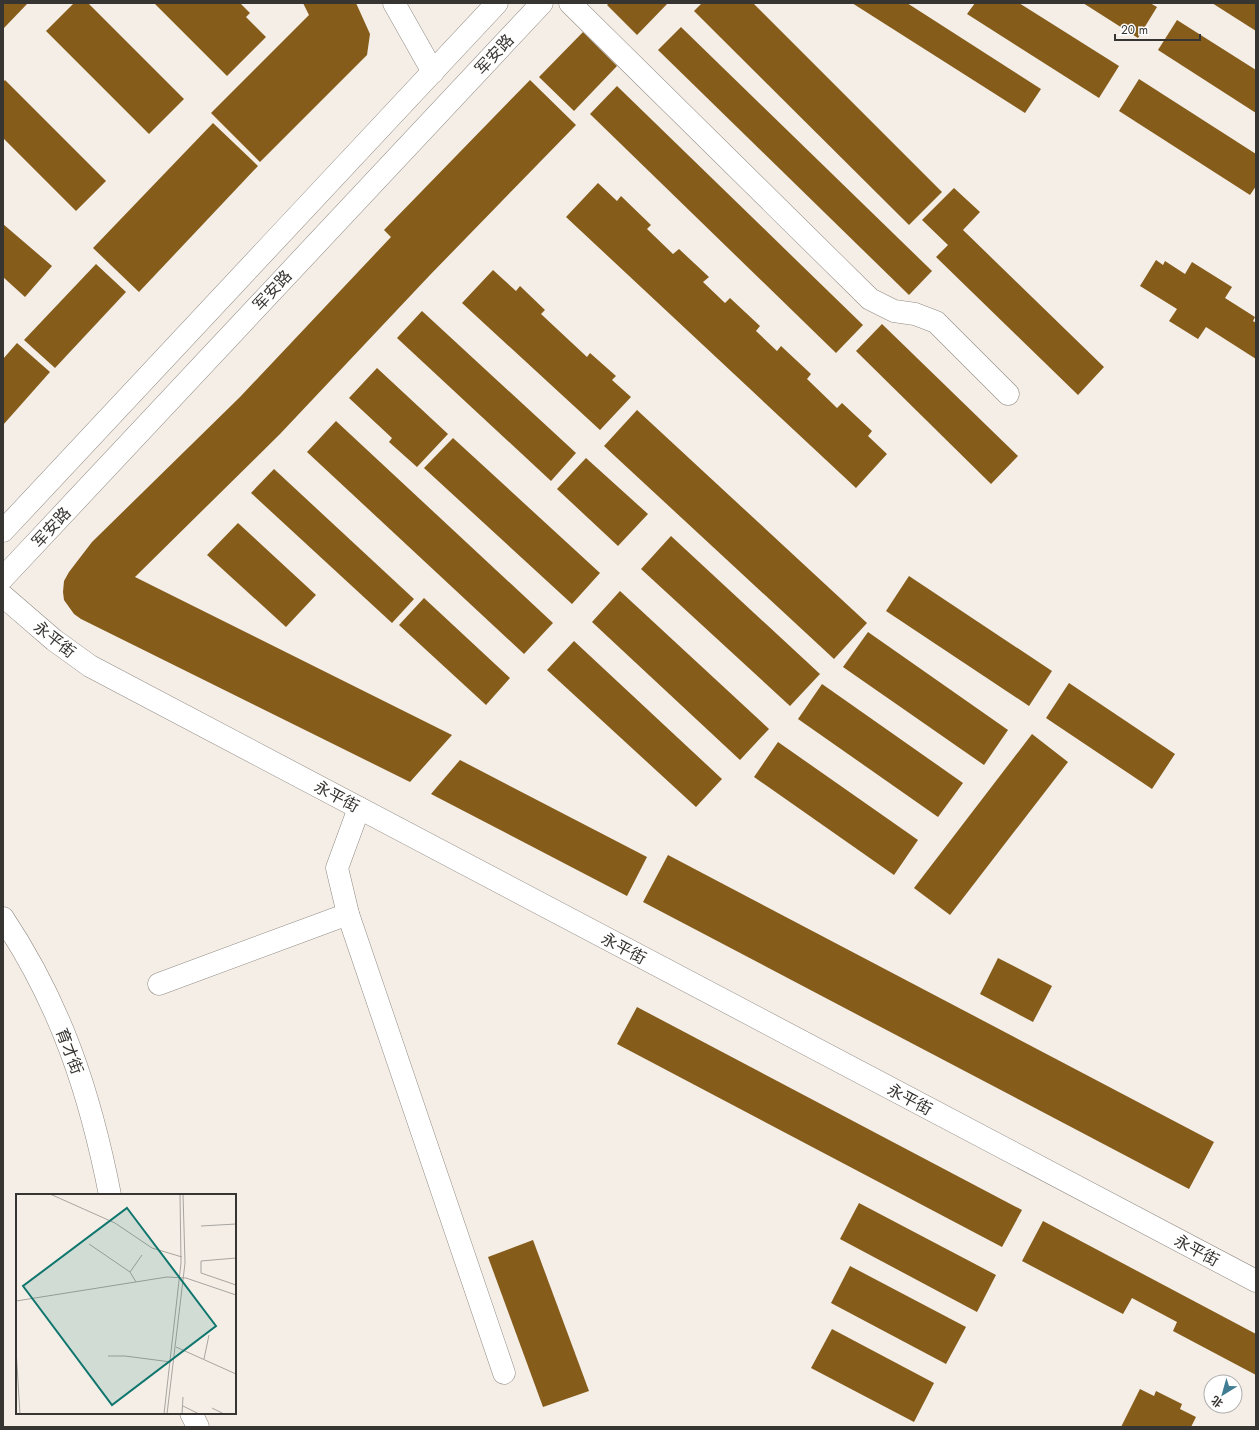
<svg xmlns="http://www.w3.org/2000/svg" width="1259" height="1430" font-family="Jost,'Noto Sans SC',sans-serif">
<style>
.building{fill:#855c1a}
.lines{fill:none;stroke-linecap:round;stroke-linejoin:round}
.minor-casing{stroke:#918b84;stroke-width:23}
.minor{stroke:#fff;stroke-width:22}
.labels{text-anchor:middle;stroke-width:4;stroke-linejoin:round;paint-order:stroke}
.street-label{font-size:16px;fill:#373532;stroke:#fff}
.inset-road{fill:none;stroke:#a8a49f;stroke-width:1}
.view{fill:#0f766e;fill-opacity:0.15;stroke:#0f766e;stroke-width:2}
.inset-edge{fill:none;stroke:#373532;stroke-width:2}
</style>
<rect width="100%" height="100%" fill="#f4eee7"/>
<g class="building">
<polygon points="3,3 28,3 3,29"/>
<polygon points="74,3 88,3 184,99 149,134 46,31"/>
<polygon points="154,3 240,3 250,13 246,17 266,37 227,76"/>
<polygon points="303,3 356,3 370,34 367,55 260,162 211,113 309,15"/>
<polygon points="609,3 668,3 637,35 607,5"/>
<polygon points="702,3 753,3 942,192 909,225 694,11"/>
<polygon points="852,3 907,3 1041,89 1025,113"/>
<polygon points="975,3 1019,3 1119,66 1099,98 967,14"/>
<polygon points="1083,3 1150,3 1157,7 1138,38"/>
<polygon points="1212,3 1256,3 1256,31"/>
<polygon points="1177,20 1256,70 1256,113 1158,50"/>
<polygon points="681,27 932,271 909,295 658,50"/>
<polygon points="583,32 617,66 574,111 539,77"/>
<polygon points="1139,79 1256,154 1256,186 1250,195 1119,111"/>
<polygon points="5,80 106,181 76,211 3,138 3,82"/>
<polygon points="530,80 576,125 430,275 280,434 135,577 452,735 410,782 81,619 74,614 64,600 63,592 64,581 69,572 92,542 240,397 391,237 384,230"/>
<polygon points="617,86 863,325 836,353 590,114"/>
<polygon points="213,123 258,166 139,292 93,248"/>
<polygon points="598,183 617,201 621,196 651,225 647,229 673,254 679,249 709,277 703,282 725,303 730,298 760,326 756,331 777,351 781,346 811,374 807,379 837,408 842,403 872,431 868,436 887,454 856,488 566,217"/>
<polygon points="954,188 980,212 963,230 1104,367 1078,395 936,257 948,245 922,220"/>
<polygon points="3,224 52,266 25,297 3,277"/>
<polygon points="1156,260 1163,265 1165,261 1185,274 1192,262 1232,287 1225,298 1255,317 1253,321 1256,323 1256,359 1206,327 1198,339 1169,321 1177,309 1140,286"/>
<polygon points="96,264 126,292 55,368 24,340"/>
<polygon points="493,270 516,291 520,286 545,310 541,314 587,357 590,353 616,376 612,380 631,397 600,430 462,303"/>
<polygon points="422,311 576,453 551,481 397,338"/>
<polygon points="882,324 1018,456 991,484 856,351"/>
<polygon points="17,343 50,372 3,425 3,359"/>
<polygon points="377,368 448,434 417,467 389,442 392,438 349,398"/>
<polygon points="637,410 867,623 834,659 604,446"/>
<polygon points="336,421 553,623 524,654 307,452"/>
<polygon points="453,438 600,573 572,604 424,468"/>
<polygon points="586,458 648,514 618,546 557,489"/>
<polygon points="274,469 414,599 392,623 251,493"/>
<polygon points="238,523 316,595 286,627 207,555"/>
<polygon points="671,536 820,674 790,706 641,569"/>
<polygon points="909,576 1052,671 1029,706 886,611"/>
<polygon points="620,591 769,729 740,760 592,622"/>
<polygon points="424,598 510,678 486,705 399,625"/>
<polygon points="868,632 1008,730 984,765 843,667"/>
<polygon points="574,641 722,779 696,807 547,670"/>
<polygon points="1069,683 1175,754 1152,789 1046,718"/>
<polygon points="822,684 963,783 938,817 798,719"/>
<polygon points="1032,734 1068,762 950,915 914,888"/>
<polygon points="778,742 918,840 894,875 754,777"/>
<polygon points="460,760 647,857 627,896 431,794"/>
<polygon points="668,855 1214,1142 1189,1189 643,902"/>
<polygon points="998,958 1052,986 1033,1022 980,994"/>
<polygon points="637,1007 1022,1210 1002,1247 617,1044"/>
<polygon points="859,1203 996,1275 977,1312 840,1239"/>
<polygon points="1043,1221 1256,1334 1256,1375 1173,1331 1177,1322 1132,1298 1123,1314 1022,1261"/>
<polygon points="533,1240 589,1391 543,1407 488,1257"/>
<polygon points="850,1266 966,1327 946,1364 831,1303"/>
<polygon points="832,1329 934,1383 914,1422 811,1368"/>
<polygon points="1140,1389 1154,1396 1156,1391 1182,1404 1180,1409 1196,1417 1191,1427 1121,1427"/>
</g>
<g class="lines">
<defs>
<g id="minor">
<polyline points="394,3 433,72"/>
<polyline points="570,3 870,299 894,311 915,314 936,322 1008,394"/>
<polyline points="3,531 497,3"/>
<polyline points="3,578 542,3"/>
<polyline points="3,596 54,640 90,666 1256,1281"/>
<polyline points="359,808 337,868 348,914 504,1373"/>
<path d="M3,918C61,1005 90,1093 110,1195"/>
<polyline points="159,984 348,914"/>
<polyline points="191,1413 198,1427"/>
</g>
</defs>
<use href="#minor" class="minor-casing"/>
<use href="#minor" class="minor"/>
</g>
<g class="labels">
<g class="street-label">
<text transform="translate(494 54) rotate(-47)" y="6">军安路</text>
<text transform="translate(272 290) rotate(-47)" y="6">军安路</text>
<text transform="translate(51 527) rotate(-47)" y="6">军安路</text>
<text transform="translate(55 639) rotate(38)" y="6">永平街</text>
<text transform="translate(337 796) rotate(28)" y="6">永平街</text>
<text transform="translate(624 948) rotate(28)" y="6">永平街</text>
<text transform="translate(70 1051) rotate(69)" y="6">育才街</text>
<text transform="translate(910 1099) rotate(28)" y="6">永平街</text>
<text transform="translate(1197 1250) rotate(28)" y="6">永平街</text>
</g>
</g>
<g transform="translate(16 1194)">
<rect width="220" height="220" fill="#f4eee7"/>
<path class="inset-road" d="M34,0L99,29L136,54L166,63M185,32L220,30M73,50L114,78L120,88M220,64L185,67V79L220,91M114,78L126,61M0,107L151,83L170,84L220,101M160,153L220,180M0,155L4,220M92,162H109L155,168M188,165L193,141M167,212L183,220M196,214L208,220M148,220L165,69L164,0M151,220L169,69L167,0M166,220L167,203"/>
<path class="view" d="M111,14L200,132L96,211L7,92Z"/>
<rect width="220" height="220" class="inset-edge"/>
</g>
<rect width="1259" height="1430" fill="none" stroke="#373532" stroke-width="8"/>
<g transform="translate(1223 1394) rotate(217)"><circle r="19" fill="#ffffff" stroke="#afaead"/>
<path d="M0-3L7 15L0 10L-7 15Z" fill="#407d93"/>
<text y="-6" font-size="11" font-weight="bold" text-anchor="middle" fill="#373532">北</text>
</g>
<path d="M1115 34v6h85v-6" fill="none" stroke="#373532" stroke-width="2"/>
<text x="1121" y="34" font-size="12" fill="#373532" stroke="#ffffff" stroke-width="3" paint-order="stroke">20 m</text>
</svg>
